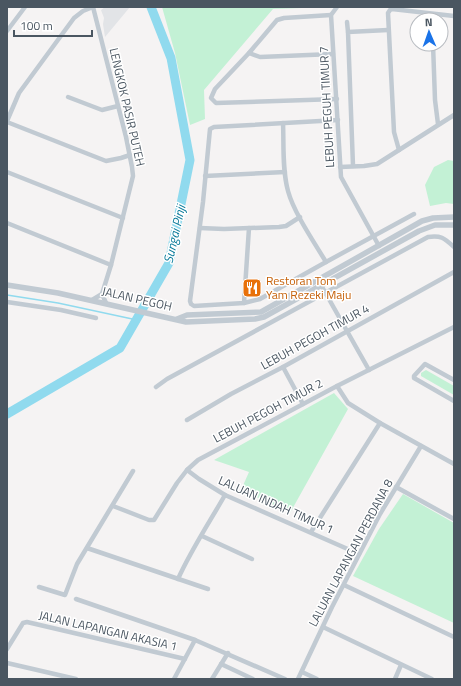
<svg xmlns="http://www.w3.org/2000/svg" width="461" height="686" font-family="'Titillium Web',sans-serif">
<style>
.airport{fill:#e2e4e7}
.green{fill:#c3f1d5}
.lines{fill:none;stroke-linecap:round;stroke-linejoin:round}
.stream{stroke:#90daee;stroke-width:1.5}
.river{stroke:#90daee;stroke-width:9}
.minor{stroke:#c1cad2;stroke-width:4.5}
.tertiary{stroke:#c1cad2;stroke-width:5.5}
.labels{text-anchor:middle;stroke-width:3;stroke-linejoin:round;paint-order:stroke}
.street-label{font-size:12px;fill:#4a5661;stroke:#fff}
.food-label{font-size:12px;fill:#c56008;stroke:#fff;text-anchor:start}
.water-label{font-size:13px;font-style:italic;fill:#0c7c9b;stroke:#fff}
</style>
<rect width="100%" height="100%" fill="#f5f3f3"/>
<polygon class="airport" points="105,7 130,7 105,37 103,24 104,18 101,10"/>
<g class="green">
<polygon points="162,7 331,7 273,9 204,90 205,119 190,125 175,53"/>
<polygon points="448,160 454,161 454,204 446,203 430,206 425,185 434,167"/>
<polygon points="426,370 454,386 454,395 421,376 421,373"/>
<polygon points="334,393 348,409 290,513 241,490 249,472 214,460"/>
<polygon points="403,494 454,523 454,623 353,576 379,529"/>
</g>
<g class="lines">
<polyline class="stream" points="7,295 58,303 137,320"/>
<polyline class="river" points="7,414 120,348 169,263 190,160 171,58 151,7"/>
<g class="minor">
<polyline points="93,7 126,137 132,167 133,176 111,265 102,294 106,303"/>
<polyline points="337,7 331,15 341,177 379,246"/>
<polyline points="331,15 284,18 277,20 249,53 215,89 211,98 216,103 337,99"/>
<polyline points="347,22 348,32"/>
<polyline points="7,31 25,7"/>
<polyline points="433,44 435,100 438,124"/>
<polyline points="249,53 260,57 333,54"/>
<polyline points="68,97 102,110 118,106"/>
<polyline points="338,120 214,127 210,129 203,202 190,301 191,304 194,306 244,303 260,299 326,262 414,214"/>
<polyline points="7,121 19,93 74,18 83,11 93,7"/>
<polyline points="7,122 106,161 121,158 130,155"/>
<path d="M283,123C284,145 282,169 288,191C294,213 314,242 326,262"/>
<polyline points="399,150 394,132 388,13 390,10 392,9 454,16"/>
<polyline points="353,166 348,32 388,30"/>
<polyline points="340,167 364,166 377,164 454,115"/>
<polyline points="7,172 123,218"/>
<polyline points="205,176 285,172"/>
<polyline points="7,223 111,265"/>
<polyline points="200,228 224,229 279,227 286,226 300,217"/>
<polyline points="321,285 369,370"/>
<polyline points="92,300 102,294"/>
<polyline points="7,302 61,310 96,318"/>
<polyline points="244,303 249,228"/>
<polyline points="283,367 303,404"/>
<polyline points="454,380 425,364 414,376 414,378 454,401"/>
<polyline points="337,386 348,403 380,423 454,464"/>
<path d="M156,387L167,379L428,237C441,235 444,238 454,247"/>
<polyline points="187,420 231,394 283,367 454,272"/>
<polyline points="187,470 199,479 225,495 359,554"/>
<polyline points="396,487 454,519"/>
<polyline points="113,506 149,520 154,520 177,483 187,470 198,460 337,386 454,327"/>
<polyline points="311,532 380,423"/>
<polyline points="202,536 252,559"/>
<polyline points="87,548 208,589"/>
<path d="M178,579C191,550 209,523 225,495"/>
<polyline points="344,585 454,637"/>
<polyline points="39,587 65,595 77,564 133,471"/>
<polyline points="76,599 195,640 285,679"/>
<polyline points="323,627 432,679"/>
<polyline points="7,649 23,623 27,622 185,659"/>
<polyline points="7,663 76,679"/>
<polyline points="221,664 253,679"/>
<polyline points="302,672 317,679"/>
<polyline points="174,679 195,640"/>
<polyline points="212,679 228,653"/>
<polyline points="298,679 332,607 380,514 421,446"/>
<polyline points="395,679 401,665"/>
</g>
<g class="tertiary">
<polyline points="7,285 58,293 186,322 255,319 264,317 419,231 435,225 454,225"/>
<polyline points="177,319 187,315 261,312 422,221 433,218 454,217"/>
</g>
</g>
<defs>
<symbol id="restaurant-square" viewBox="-11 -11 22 22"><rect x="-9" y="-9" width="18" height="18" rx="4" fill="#e8710a" stroke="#fff"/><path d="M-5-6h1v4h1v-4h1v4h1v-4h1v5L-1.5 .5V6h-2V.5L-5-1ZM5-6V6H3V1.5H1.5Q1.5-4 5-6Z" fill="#fff"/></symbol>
</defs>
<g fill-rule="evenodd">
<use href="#restaurant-square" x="241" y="277" width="22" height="22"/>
</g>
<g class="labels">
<g class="street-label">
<text transform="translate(127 107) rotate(77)" y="4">LENGKOK PASIR PUTEH</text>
<text transform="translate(327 107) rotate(-93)" y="4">LEBUH PEGUH TIMUR 7</text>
<text transform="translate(137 299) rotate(13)" y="4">JALAN PEGOH</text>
<text transform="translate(315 337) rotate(-29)" y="4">LEBUH PEGOH TIMUR 4</text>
<text transform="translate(268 411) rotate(-28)" y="4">LEBUH PEGOH TIMUR 2</text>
<text transform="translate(276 505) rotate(24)" y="4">LALUAN INDAH TIMUR 1</text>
<text transform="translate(351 553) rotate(-62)" y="4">LALUAN LAPANGAN PERDANA 8</text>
<text transform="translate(108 631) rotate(13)" y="4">JALAN LAPANGAN AKASIA 1</text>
</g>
<g class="food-label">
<text x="266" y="285">Restoran Tom<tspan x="266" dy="14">Yam Rezeki Maju</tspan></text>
</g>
<g class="water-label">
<text transform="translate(174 234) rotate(-77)" y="5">Sungai Pinji</text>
</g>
</g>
<rect width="461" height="686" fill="none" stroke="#4a5661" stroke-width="16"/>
<g transform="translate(429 32) rotate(358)"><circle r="19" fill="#ffffff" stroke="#b7bbc0"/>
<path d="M0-3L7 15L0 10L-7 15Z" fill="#1a73e8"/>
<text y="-6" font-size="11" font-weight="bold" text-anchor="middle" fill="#4a5661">N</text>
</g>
<path d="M14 30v6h78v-6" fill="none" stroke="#4a5661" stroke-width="2"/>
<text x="20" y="30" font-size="12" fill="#4a5661" stroke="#ffffff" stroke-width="3" paint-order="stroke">100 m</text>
</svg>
